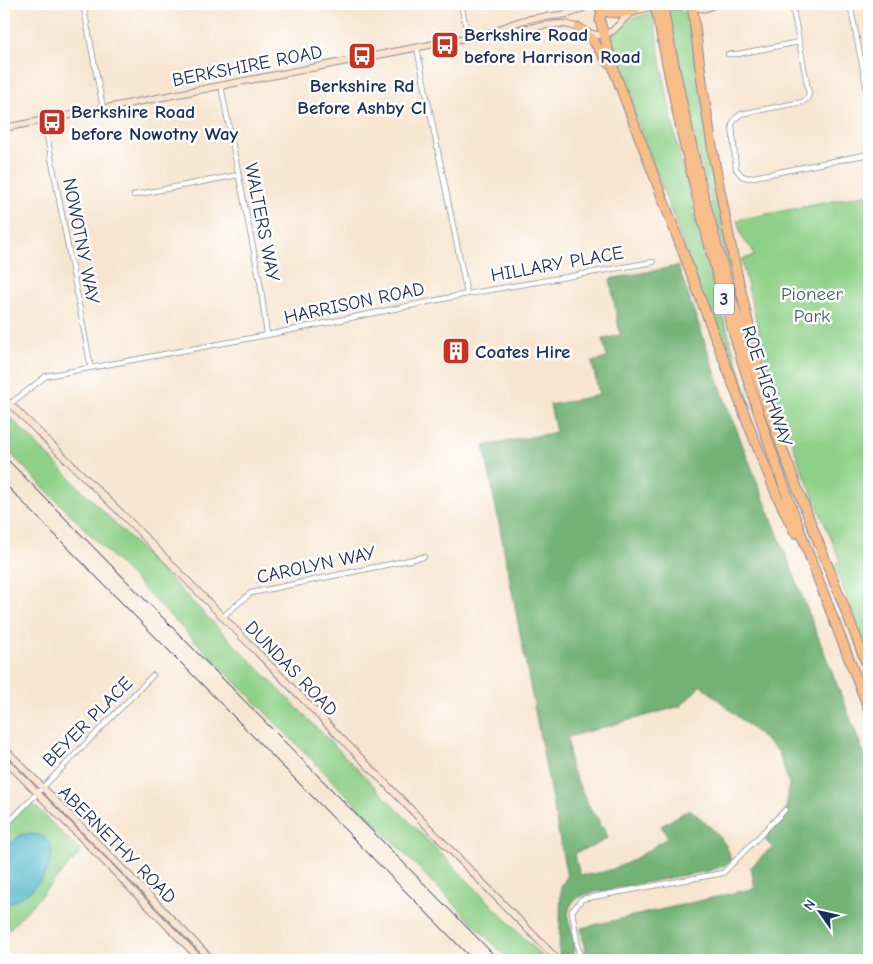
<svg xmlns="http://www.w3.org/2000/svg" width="873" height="964" font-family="'Comic Neue',sans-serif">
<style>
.green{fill:#8ed087;stroke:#548072}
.forest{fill:#72b274;stroke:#467069}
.water{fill:#49b4c6;stroke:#327292}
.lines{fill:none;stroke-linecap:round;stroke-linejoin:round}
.minor-casing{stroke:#898a96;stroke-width:6}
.secondary-casing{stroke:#898a96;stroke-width:8}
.motorway-casing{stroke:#898a96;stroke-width:11}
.minor{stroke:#fff;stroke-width:4.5}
.secondary{stroke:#fce5d0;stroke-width:6}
.motorway{stroke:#f8bd89;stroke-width:9}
.rail{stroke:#1b2f5e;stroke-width:1}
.motorway-bridge-casing{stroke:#898a96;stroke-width:11;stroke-linecap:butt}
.motorway-bridge{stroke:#f8bd89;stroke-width:9}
.labels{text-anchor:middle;stroke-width:5;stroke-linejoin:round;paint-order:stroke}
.shield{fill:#fff;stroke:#5f6d8e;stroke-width:1}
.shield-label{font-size:18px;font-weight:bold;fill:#1b2f5e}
.poi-label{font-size:19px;font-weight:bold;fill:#1b2f5e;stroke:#fff;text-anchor:start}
.street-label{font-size:19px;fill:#1b2f5e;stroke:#fff}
.park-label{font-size:19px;fill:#3e5f6a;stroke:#fff}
</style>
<rect width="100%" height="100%" fill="#fff"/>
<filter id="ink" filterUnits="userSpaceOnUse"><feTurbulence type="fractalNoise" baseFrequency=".02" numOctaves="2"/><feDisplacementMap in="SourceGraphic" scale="10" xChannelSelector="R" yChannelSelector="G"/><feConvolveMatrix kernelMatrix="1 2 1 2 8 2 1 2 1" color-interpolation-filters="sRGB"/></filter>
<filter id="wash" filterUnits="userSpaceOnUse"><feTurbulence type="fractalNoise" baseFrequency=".0096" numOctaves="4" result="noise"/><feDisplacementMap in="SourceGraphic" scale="20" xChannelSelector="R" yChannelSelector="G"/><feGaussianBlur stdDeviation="1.12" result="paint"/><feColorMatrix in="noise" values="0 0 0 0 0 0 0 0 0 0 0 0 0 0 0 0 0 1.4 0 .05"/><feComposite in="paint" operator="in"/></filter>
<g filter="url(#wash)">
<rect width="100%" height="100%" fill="#f7e5cf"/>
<g class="green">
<path d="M675,9L686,13L689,18L722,223L741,312C713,212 686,112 668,10Z"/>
<path d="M653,13C657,40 662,67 667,95C687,200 719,307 752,409L745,411L619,72L609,37L632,18Z"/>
<polygon points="869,194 869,654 834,565 840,560 800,465 774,392 741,259 754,256 752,249 742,238 737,220"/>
<polygon points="4,411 546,960 509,960 4,447"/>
<polygon points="30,801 81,852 4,935 4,827"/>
</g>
<path class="forest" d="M678,266L725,400L869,766V960H587L581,928L755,888L751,867L772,847L763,838L786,810L789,784L778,751L701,685L681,706L568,737L570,766L592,812L599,820L600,828L604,827L608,838L594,846L574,853L580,875C616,874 639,857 668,837L661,826L688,810H691C704,822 733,843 730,862C715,872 696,873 679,876C655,881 631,885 608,890C597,892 584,893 575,900C556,917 586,944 570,960H565L559,956L561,886L567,877L484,446L556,432L550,405L599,395L592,362L607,358L603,339L620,335L610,279Z"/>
<path class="water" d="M22,834C27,834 33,834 38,835C65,843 47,877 33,889C24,896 12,900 4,908V851L15,839Z"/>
</g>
<g filter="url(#ink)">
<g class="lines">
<defs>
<g id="minor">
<polyline points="83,4 103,108"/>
<polyline points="461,4 468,37"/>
<polyline points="792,4 809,94 807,99 802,102 741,114 735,119 732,125 736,169 742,176 749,178 869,154"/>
<polyline points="850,4 869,100"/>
<polyline points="728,54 738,54 799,42"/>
<polyline points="221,86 260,282 267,335"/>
<polyline points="44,120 91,368"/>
<polyline points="134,195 238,175"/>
<polyline points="467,294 653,262"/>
<polyline points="10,404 46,376 267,335 467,294 417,48"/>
<polyline points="222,617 251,593 424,557"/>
<polyline points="4,827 153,675"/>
<polyline points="578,960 580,959 572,911 582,899 723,873 785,810"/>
</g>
<g id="secondary">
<polyline points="566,13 577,4"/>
<path d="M500,31C522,31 543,23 564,24C577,25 588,36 600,35C617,35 620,17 634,12C645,7 667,5 679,5C694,4 700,14 715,4"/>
<path d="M4,128L491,33C502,28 513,23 525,20C546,14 572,19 588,4"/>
<polyline points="4,398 129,521 558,960"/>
<polyline points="4,748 212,960"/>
<polyline points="4,759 201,960"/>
</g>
<g id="motorway">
<path d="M597,4C605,17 621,12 635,11"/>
<polyline points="609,4 602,10 600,21 615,73 747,421 777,496 795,533"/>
<polyline points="692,4 702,82 714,159 733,256 758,365"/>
<polyline points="672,5 674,4"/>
<path d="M664,13C685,125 711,235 746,344C781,454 827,562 869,670"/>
<path d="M657,14C682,145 714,275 755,402C789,506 829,608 869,710"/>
<polyline points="579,28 592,39 609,63"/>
</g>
</defs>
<use href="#minor" class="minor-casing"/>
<use href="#secondary" class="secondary-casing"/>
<use href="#motorway" class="motorway-casing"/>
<use href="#minor" class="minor"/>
<use href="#secondary" class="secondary"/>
<use href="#motorway" class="motorway"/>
<g class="rail">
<polyline points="4,456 499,960"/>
<polyline points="4,483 473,960"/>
</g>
<defs>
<g id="motorway-bridge">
<polyline points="655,4 657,14"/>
<polyline points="662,4 664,13"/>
</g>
</defs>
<use href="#motorway-bridge" class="motorway-bridge-casing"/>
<use href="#motorway-bridge" class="motorway-bridge"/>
</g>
</g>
<defs>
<symbol id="bus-square" viewBox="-11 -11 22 22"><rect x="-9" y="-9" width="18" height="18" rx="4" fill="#c8321e" stroke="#fff"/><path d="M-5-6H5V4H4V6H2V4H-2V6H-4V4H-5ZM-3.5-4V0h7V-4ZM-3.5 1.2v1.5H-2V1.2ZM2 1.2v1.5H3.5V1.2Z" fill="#fff"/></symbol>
<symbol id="building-square" viewBox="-11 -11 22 22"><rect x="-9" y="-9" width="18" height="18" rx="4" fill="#c8321e" stroke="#fff"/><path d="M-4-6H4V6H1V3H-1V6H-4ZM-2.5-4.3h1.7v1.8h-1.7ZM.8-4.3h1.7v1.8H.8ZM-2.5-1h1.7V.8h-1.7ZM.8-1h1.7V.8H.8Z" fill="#fff"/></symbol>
</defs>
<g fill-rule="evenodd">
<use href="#bus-square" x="429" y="29" width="32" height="32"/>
<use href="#bus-square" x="346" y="40" width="32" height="32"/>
<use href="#bus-square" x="36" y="106" width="32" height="32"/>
<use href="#building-square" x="440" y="335" width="32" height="32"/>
</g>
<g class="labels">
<rect class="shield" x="714" y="283.5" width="20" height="31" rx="4"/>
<g class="shield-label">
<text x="724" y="305">3</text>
</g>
<g class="poi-label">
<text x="464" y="41">Berkshire Road<tspan x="464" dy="22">before Harrison Road</tspan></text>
<text x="362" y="92" text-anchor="middle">Berkshire Rd<tspan x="362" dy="22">Before Ashby Cl</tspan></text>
<text x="71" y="118">Berkshire Road<tspan x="71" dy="22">before Nowotny Way</tspan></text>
<text x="475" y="358">Coates Hire</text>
</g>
<g class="street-label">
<text transform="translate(247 65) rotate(-11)" y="7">BERKSHIRE ROAD</text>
<text transform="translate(263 222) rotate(79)" y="7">WALTERS WAY</text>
<text transform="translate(82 241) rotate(79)" y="7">NOWOTNY WAY</text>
<text transform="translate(557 263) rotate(-10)" y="7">HILLARY PLACE</text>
<text transform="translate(354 302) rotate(-12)" y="7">HARRISON ROAD</text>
<text transform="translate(768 386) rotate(72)" y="7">ROE HIGHWAY</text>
<text transform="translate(316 564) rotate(-12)" y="7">CAROLYN WAY</text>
<text transform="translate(292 668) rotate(46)" y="7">DUNDAS ROAD</text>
<text transform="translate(87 721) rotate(-45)" y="7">BEYER PLACE</text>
<text transform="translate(118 844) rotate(45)" y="7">ABERNETHY ROAD</text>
</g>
<g class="park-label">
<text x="812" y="300">Pioneer<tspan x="812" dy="22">Park</tspan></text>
</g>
</g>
<rect width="873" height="964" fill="none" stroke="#fff" stroke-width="20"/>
<g transform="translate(820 912) rotate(304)" stroke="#ffffff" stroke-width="4" paint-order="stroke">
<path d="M0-4L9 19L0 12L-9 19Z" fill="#1b2f5e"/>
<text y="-8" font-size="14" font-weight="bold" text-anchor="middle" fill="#1b2f5e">N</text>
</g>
</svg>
